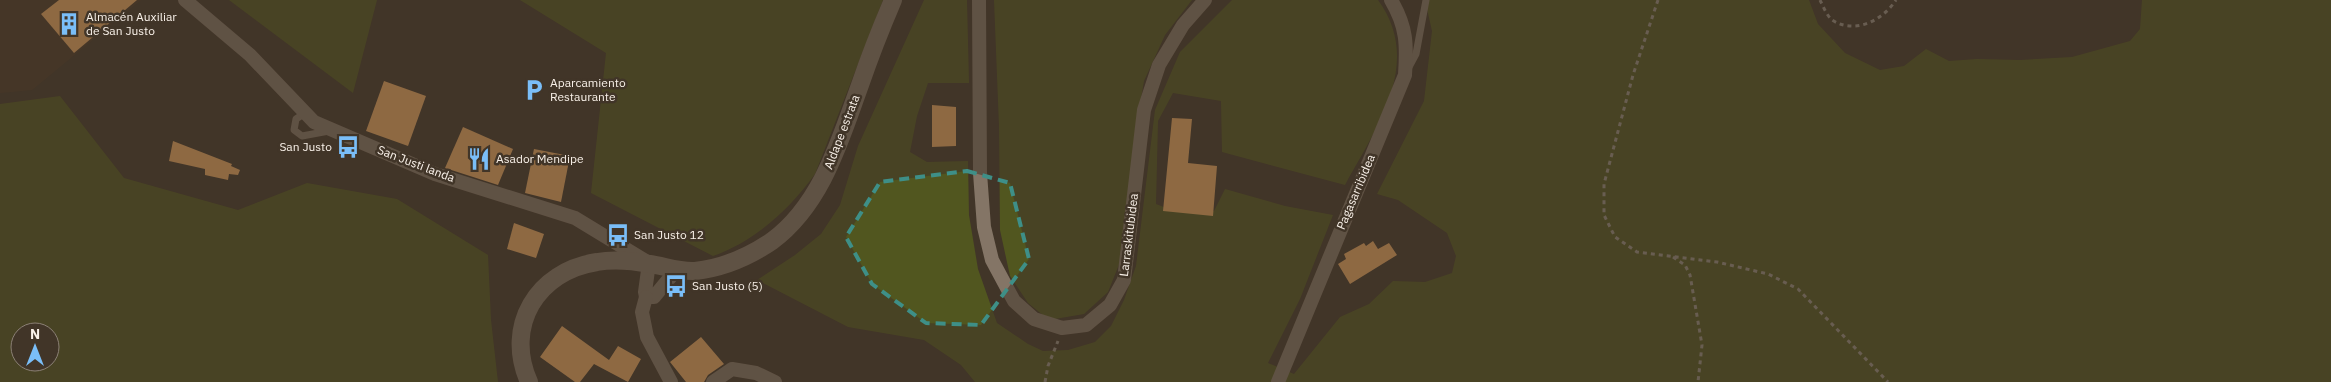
<svg xmlns="http://www.w3.org/2000/svg" width="2331" height="382" font-family="'IBM Plex Sans',sans-serif">
<style>
.built{fill:#4b3927}
.green{fill:#51561f;fill-rule:evenodd}
.building{fill:#eaa963}
.lines{fill:none;stroke-linecap:round;stroke-linejoin:round}
.path{stroke:#988e83;stroke-width:3;stroke-dasharray:4 4;stroke-linecap:butt}
.service{stroke:#847566;stroke-width:7}
.minor{stroke:#847566;stroke-width:14}
.tertiary{stroke:#847566;stroke-width:18}
.marked{fill:none;stroke:#3e8f87;stroke-width:4;stroke-dasharray:10 6;stroke-linejoin:round}
.labels{text-anchor:middle;stroke-width:5;stroke-linejoin:round;paint-order:stroke}
.poi-label{font-size:12px;fill:#f9f1e9;stroke:#413528;text-anchor:start}
.street-label{font-size:12px;fill:#f9f1e9;stroke:#413528}
</style>
<rect width="100%" height="100%" fill="#413528"/>
<polygon class="built" points="0,0 141,0 32,90 0,93"/>
<g class="green">
<polygon points="229,0 377,0 353,93"/>
<path d="M520,0H883L815,174C789,210 755,241 713,256L591,193L606,53Z"/>
<path d="M924,0H967L969,83H928L917,116L910,152L927,162L968,161L969,215L978,269L997,323L1028,344L1043,351L1068,350L1095,342L1111,326L1124,300L1136,266L1155,110L1180,52L1232,0H1378C1424,63 1376,128 1345,185L1222,152L1221,101L1173,93L1158,121L1156,204L1174,211H1214L1225,189L1285,206L1333,215L1300,299L1268,363L1294,374L1340,317L1369,304L1393,281L1425,282L1452,273L1456,256L1447,233L1398,200L1377,194L1424,101L1432,31L1425,0H1809L1818,24L1845,53L1880,70L1904,66L1926,49L1949,61L1977,59L2020,60L2072,57L2130,41L2140,29L2142,0H2331V382H975L961,365L924,340L848,327L757,280L795,255L821,234L840,205L858,146Z"/>
<polygon points="994,0 1192,0 1165,35 1144,81 1137,122 1122,257 1108,292 1084,314 1049,320 1028,303 1010,276 1000,230 999,126"/>
<path d="M60,96L124,178L238,210L307,183L397,199L488,255L491,320L498,382H0V104ZM20,332H50V362H20Z"/>
</g>
<g class="building">
<polygon points="59,0 137,0 74,53 41,14"/>
<polygon points="384,81 426,96 408,146 366,131"/>
<polygon points="932,105 956,107 956,146 932,147"/>
<polygon points="1172,118 1192,119 1188,163 1217,166 1213,216 1163,211"/>
<polygon points="463,127 513,149 498,185 445,168"/>
<polygon points="173,141 232,164 231,166 240,170 238,175 229,174 228,180 205,175 205,169 169,161"/>
<polygon points="534,149 570,156 561,202 525,193"/>
<polygon points="514,223 544,234 536,258 507,249"/>
<polygon points="1373,241 1378,249 1389,243 1397,255 1350,284 1338,264 1346,259 1344,254 1364,243 1366,246"/>
<polygon points="562,326 609,360 618,346 641,359 628,382 594,364 580,382 575,382 540,357"/>
<polygon points="701,337 724,364 708,375 704,382 686,382 670,362"/>
</g>
<g class="lines">
<g class="path">
<polyline points="1658,0 1633,75 1604,184 1604,215 1615,237 1637,252 1717,262 1768,274 1798,289 1888,382"/>
<path d="M1820,0C1823,6 1827,16 1832,20C1855,35 1883,20 1896,0"/>
<polyline points="1673,257 1685,265 1690,275 1702,345 1698,382"/>
<polyline points="1045,382 1048,366 1058,341"/>
</g>
<g class="service">
<polyline points="1409,67 1416,54 1426,0"/>
<polyline points="305,113 296,119 294,130 302,136 329,131"/>
</g>
<g class="minor">
<polyline points="185,0 250,55 314,122 435,174 575,218 649,263 645,292 646,297 654,297 677,269"/>
<polyline points="979,0 980,173 984,227 992,260 1014,301 1034,319 1062,328 1086,325 1110,305 1124,280 1144,110 1159,65 1183,25 1205,0"/>
<polyline points="646,297 642,312 647,337 671,382"/>
<polyline points="713,382 732,369 756,373 775,382"/>
<path d="M1278,382L1405,75C1407,45 1407,27 1391,0"/>
</g>
<path class="tertiary" d="M529,382C504,326 537,271 597,262C613,259 634,261 650,264C664,266 680,272 695,271C722,268 750,256 772,241C822,204 840,140 860,85C870,56 881,28 893,0"/>
</g>
<path d="M0 0H2331V382H0ZM967,171L1010,183L1029,259L981,325L926,323L872,284L846,237L880,182Z" fill="#413528" fill-opacity=".55" fill-rule="evenodd"/>
<path class="marked" d="M967,171L1010,183L1029,259L981,325L926,323L872,284L846,237L880,182Z"/>
<defs>
<symbol id="building-bare" viewBox="-9 -9 18 18"><path d="M-4-6H4V6H1V3H-1V6H-4ZM-2.5-4.3h1.7v1.8h-1.7ZM.8-4.3h1.7v1.8H.8ZM-2.5-1h1.7V.8h-1.7ZM.8-1h1.7V.8H.8Z" fill="#7abef8" stroke="#413528" stroke-width="2.5" paint-order="stroke"/></symbol>
<symbol id="parking-bare" viewBox="-9 -9 18 18"><path d="M-3.5-5.5H1a3.5 3.5 0 0 1 0 7H-1V5.5H-3.5ZM-1-3.4V-.6H.8a1.4 1.4 0 0 0 0-2.8Z" fill="#7abef8" stroke="#413528" stroke-width="2.5" paint-order="stroke"/></symbol>
<symbol id="bus-bare" viewBox="-9 -9 18 18"><path d="M-5-6H5V4H4V6H2V4H-2V6H-4V4H-5ZM-3.5-4V0h7V-4ZM-3.5 1.2v1.5H-2V1.2ZM2 1.2v1.5H3.5V1.2Z" fill="#7abef8" stroke="#413528" stroke-width="2.5" paint-order="stroke"/></symbol>
<symbol id="restaurant-bare" viewBox="-9 -9 18 18"><path d="M-5-6h1v4h1v-4h1v4h1v-4h1v5L-1.5 .5V6h-2V.5L-5-1ZM5-6V6H3V1.5H1.5Q1.5-4 5-6Z" fill="#7abef8" stroke="#413528" stroke-width="2.5" paint-order="stroke"/></symbol>
</defs>
<g fill-rule="evenodd">
<use href="#building-bare" x="53" y="8" width="32" height="32"/>
<use href="#parking-bare" x="518" y="74" width="32" height="32"/>
<use href="#bus-bare" x="332" y="131" width="32" height="32"/>
<use href="#restaurant-bare" x="463" y="143" width="32" height="32"/>
<use href="#bus-bare" x="602" y="219" width="32" height="32"/>
<use href="#bus-bare" x="660" y="270" width="32" height="32"/>
</g>
<g class="labels">
<g class="poi-label">
<text x="86" y="21">Almacén Auxiliar<tspan x="86" dy="14">de San Justo</tspan></text>
<text x="550" y="87">Aparcamiento<tspan x="550" dy="14">Restaurante</tspan></text>
<text x="332" y="151" text-anchor="end">San Justo</text>
<text x="496" y="163">Asador Mendipe</text>
<text x="634" y="239">San Justo 12</text>
<text x="692" y="290">San Justo (5)</text>
</g>
<g class="street-label">
<text transform="translate(842 132) rotate(-69)" y="4">Aldape estrata</text>
<text transform="translate(416 164) rotate(21)" y="4">San Justi landa</text>
<text transform="translate(1356 192) rotate(-67)" y="4">Pagasarribidea</text>
<text transform="translate(1129 235) rotate(-83)" y="4">Larraskitubidea</text>
</g>
</g>
<g transform="translate(35 347)"><circle r="24" fill="#413528" stroke="#8b8075"/>
<path d="M0-4L9 19L0 12L-9 19Z" fill="#7abef8"/>
<text y="-8" font-size="14" font-weight="bold" text-anchor="middle" fill="#f9f1e9">N</text>
</g>
</svg>
